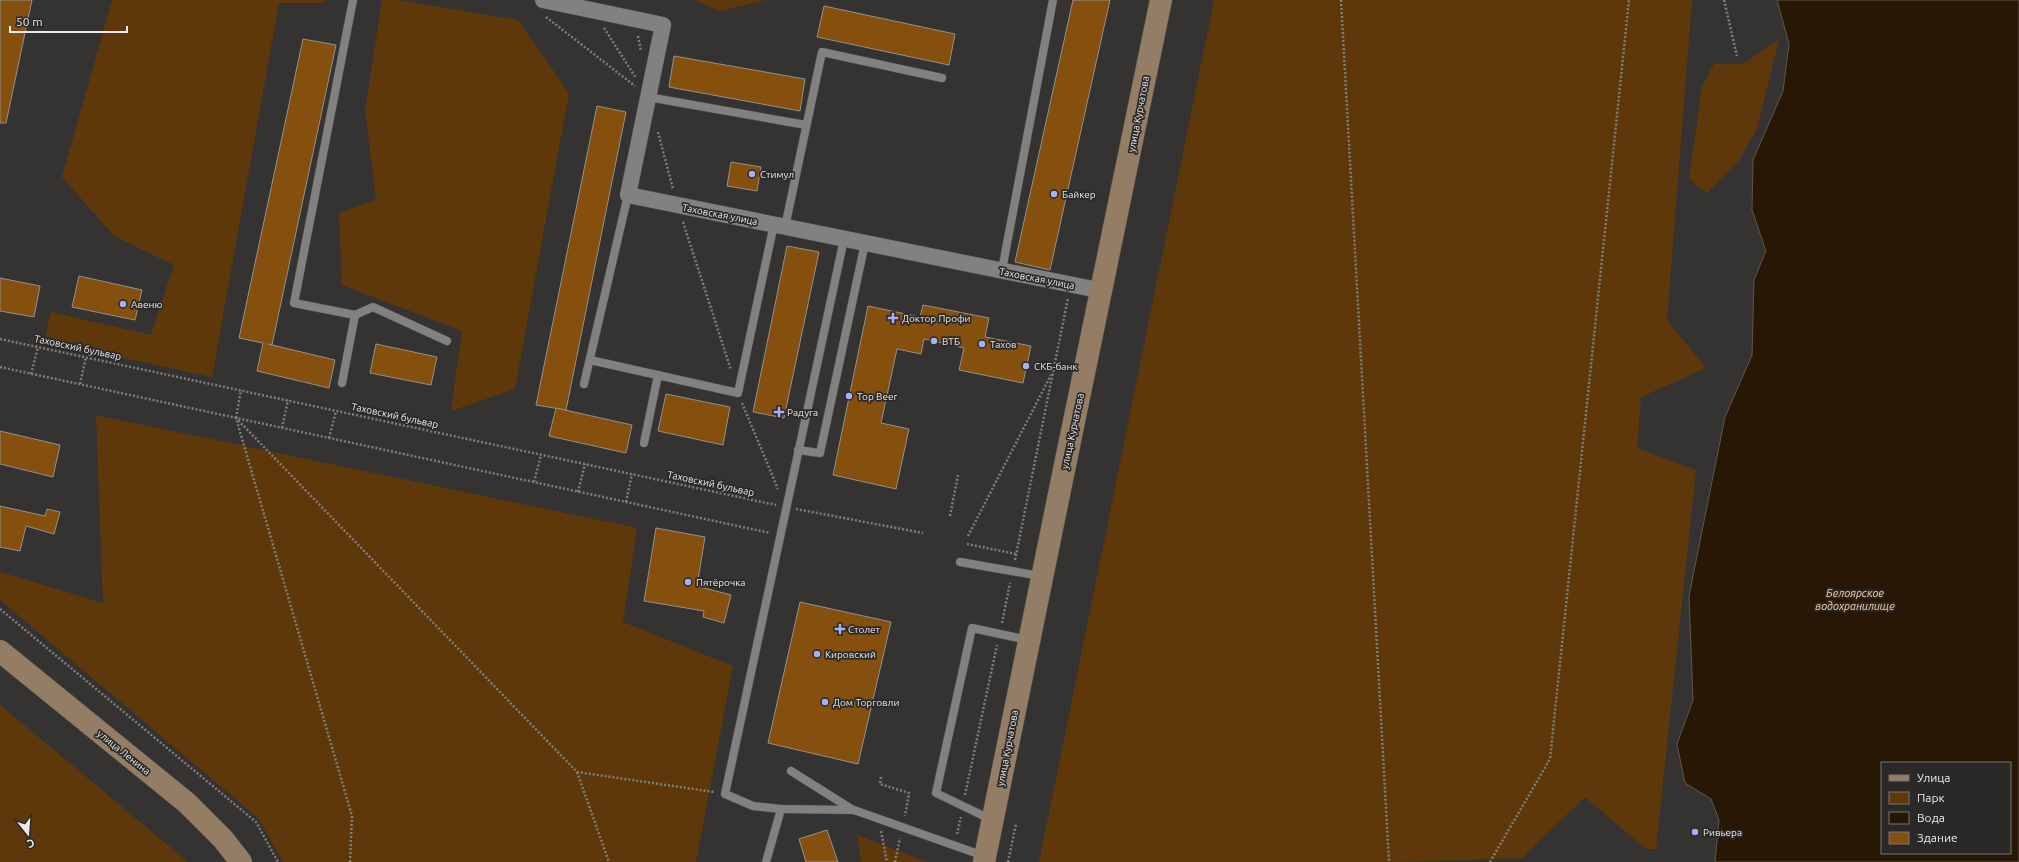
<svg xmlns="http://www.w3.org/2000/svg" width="2019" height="862" font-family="Ubuntu,sans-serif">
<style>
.green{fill:#5e380b}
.water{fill:#291705;stroke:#635649;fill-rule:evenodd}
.building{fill:#854f0d;stroke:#93918f}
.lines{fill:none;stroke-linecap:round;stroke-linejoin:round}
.service-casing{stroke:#52504f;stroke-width:9}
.minor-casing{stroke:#52504f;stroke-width:17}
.secondary-casing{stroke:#52504f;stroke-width:23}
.path{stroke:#7f7e7c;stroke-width:2.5;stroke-dasharray:2 2;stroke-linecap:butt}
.service{stroke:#83817f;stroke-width:8}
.minor{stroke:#83817f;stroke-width:16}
.secondary{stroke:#937d65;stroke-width:22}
.poi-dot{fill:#a2b2fd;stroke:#2b2927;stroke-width:1.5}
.labels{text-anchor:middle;stroke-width:3.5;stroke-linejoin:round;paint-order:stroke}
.street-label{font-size:10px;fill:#ebeae9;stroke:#2b2927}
.poi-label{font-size:10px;fill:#ebeae9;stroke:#2b2927;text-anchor:start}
.water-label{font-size:11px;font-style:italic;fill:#fccca0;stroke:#2b2927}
</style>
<rect width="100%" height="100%" fill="#353331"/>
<g class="green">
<polygon points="112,0 325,0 324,3 279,3 212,377 44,341 51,312 151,335 174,265 114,236 62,177"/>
<polygon points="382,0 399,0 518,20 569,93 515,389 451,411 462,331 342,285 339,213 376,200 365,110"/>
<polygon points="695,0 766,0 720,11"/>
<polygon points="1214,0 1692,0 1667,320 1706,368 1641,397 1637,448 1696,470 1656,849 1646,849 1585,797 1522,858 1398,862 1039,862"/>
<polygon points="1779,39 1757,129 1739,160 1707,193 1689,179 1702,87 1714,64 1743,64"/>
<polygon points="96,415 637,528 623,622 733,666 696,862 283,862 258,818 0,600 0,572 103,603"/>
<polygon points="0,705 188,862 0,862"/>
<polygon points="857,835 927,862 861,862"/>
</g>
<path class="water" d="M1777,0H2019V862H1715L1719,820L1711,799L1685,783L1677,744L1693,700L1689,596L1725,417L1752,355L1754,280L1766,251L1752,210L1753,160L1783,91L1789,44ZM1882,763H2010V853H1882Z"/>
<g class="building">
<polygon points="0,0 32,0 6,123 0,123"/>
<polygon points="1073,0 1110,0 1050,270 1015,262"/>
<polygon points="824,6 955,34 949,65 817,37"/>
<polygon points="303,39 336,45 272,345 268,344 335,360 329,388 257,371 263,343 239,338"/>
<polygon points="674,56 805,79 800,111 669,87"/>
<polygon points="597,106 626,112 566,410 536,405"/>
<polygon points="731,162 761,167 757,191 727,186"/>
<polygon points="787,246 819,252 784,418 753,412"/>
<polygon points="79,276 142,290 135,320 72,307"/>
<polygon points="0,278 40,286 34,317 0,311"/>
<polygon points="923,305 989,318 985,337 1031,346 1023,383 959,370 964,348 924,339 921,354 897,349 881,423 909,429 896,489 833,475 868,306 920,317"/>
<polygon points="376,344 437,357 431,385 370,373"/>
<polygon points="666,394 730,407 723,445 658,431"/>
<polygon points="556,408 632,425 626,453 549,436"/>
<polygon points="0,431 60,445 53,477 0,464"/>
<polygon points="0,506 45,516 47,509 60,512 54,534 26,526 20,551 0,547"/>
<polygon points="656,528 705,537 697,586 731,595 724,623 703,617 704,611 644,601"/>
<polygon points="800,602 891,622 858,764 768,743"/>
<polygon points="827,830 838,862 806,862 799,839"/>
</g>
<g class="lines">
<defs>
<g id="service">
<polyline points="353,0 294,303 355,315 373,307 447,341"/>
<polyline points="648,97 806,125"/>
<polyline points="785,227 822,52 942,78"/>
<polyline points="844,239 725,794 753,806 781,809 854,810 984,856"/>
<polyline points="1002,270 1053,0"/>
<polyline points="590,360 738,393 774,224"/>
<polyline points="342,383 355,315"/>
<polyline points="584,384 628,195"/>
<polyline points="644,443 658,375"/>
<polyline points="798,450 820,453 865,243"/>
<polyline points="960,562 1040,576"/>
<polyline points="791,771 853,810"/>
<polyline points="992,820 936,793 972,628 1028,640"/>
<polyline points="766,862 781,809"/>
</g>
<polyline id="minor" points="543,0 663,25 628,195 1103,291"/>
<g id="secondary">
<polyline points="0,651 187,803 223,839 241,862"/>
<path d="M984,862C1041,574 1103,288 1161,0"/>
</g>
</defs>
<use href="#service" class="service-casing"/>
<use href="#minor" class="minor-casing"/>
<use href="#secondary" class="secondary-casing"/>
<g class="path">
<polyline points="1341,0 1389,862"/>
<polyline points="1724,0 1737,56"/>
<polyline points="546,17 635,86"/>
<polyline points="604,28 636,78"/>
<polyline points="638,36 641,51"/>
<polyline points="658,132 673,189"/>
<polyline points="683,222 731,370"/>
<polyline points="0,339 776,505"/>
<polyline points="0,367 770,533"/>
<polyline points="31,374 38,347"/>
<polyline points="80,384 86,357"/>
<polyline points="742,403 778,489"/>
<polyline points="236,418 241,390"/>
<polyline points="282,428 288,400"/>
<polyline points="329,438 336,411"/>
<polyline points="534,482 541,455"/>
<polyline points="578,492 585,464"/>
<polyline points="626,502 632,474"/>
<polyline points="796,509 923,533"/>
<polyline points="950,516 958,475"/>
<polyline points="968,536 1051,375"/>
<polyline points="967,544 1016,554"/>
<polyline points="1015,560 1068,298"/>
<polyline points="0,609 256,822 278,862"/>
<polyline points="1002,623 1010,583"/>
<polyline points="577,772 609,862"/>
<polyline points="881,777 880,784 909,793 905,816"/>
<polyline points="965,795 997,645"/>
<polyline points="881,831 887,862"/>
<polyline points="957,834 961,817"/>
<polyline points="350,862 352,816 236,418 577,772 714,792"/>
<polyline points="895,862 900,838"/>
<polyline points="1008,862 1016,824"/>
<polyline points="1490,862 1550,759 1629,0"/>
</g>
<use href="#service" class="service"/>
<use href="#minor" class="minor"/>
<use href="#secondary" class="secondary"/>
</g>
<g class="poi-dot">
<circle cx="752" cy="174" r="4"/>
<circle cx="1054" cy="194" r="4"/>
<circle cx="123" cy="304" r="4"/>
<path d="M891 312h4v4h4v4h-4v4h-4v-4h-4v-4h4z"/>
<circle cx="934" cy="341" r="4"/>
<circle cx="982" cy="344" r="4"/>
<circle cx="1026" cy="366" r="4"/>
<circle cx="849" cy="396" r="4"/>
<path d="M777 406h4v4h4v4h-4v4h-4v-4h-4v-4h4z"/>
<circle cx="688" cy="582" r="4"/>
<path d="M838 623h4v4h4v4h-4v4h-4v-4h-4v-4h4z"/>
<circle cx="817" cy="654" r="4"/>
<circle cx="825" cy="702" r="4"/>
<circle cx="1695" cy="832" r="4"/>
</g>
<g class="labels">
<g class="street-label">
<text transform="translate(1138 114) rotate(-79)" y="4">улица Курчатова</text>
<text transform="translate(720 214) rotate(11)" y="4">Таховская улица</text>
<text transform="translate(1037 278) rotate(11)" y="4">Таховская улица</text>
<text transform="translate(78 347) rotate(12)" y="4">Таховский бульвар</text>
<text transform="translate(395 415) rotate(12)" y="4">Таховский бульвар</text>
<text transform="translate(1072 431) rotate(-78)" y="4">улица Курчатова</text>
<text transform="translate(711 483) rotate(12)" y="4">Таховский бульвар</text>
<text transform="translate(1007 748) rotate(-79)" y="4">улица Курчатова</text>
<text transform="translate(124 752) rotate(39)" y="4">улица Ленина</text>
</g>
<g class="poi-label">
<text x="760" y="178">Стимул</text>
<text x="1062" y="198">Байкер</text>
<text x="131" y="308">Авеню</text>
<text x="902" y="322">Доктор Профи</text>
<text x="942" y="345">ВТБ</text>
<text x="990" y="348">Тахов</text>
<text x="1034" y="370">СКБ-банк</text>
<text x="857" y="400">Top Beer</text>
<text x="787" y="416">Радуга</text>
<text x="696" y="586">Пятёрочка</text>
<text x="848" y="633">Столет</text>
<text x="825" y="658">Кировский</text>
<text x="833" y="706">Дом Торговли</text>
<text x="1703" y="836">Ривьера</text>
</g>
<g class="water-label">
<text x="1855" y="597">Белоярское<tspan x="1855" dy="13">водохранилище</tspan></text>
</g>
</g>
<rect x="1881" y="762" width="130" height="92" fill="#2b2927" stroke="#787675"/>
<rect x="1889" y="775" width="20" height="6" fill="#937d65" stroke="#787675"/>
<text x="1917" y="782" font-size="12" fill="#ebeae9">Улица</text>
<rect x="1889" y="792" width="20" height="12" fill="#5e380b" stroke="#787675"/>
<text x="1917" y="802" font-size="12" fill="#ebeae9">Парк</text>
<rect x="1889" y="812" width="20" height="12" fill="#291705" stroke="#787675"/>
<text x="1917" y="822" font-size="12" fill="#ebeae9">Вода</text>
<rect x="1889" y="832" width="20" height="12" fill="#854f0d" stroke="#787675"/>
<text x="1917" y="842" font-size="12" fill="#ebeae9">Здание</text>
<g transform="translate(28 834) rotate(163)" stroke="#2b2927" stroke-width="3" paint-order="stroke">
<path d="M0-3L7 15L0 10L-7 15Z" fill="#ebeae9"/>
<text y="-6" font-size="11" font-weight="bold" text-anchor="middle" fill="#ebeae9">С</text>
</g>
<path d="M10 26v6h117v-6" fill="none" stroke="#ebeae9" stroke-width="2"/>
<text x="16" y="26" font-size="12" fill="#ebeae9" stroke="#2b2927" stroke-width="3" paint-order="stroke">50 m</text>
</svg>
